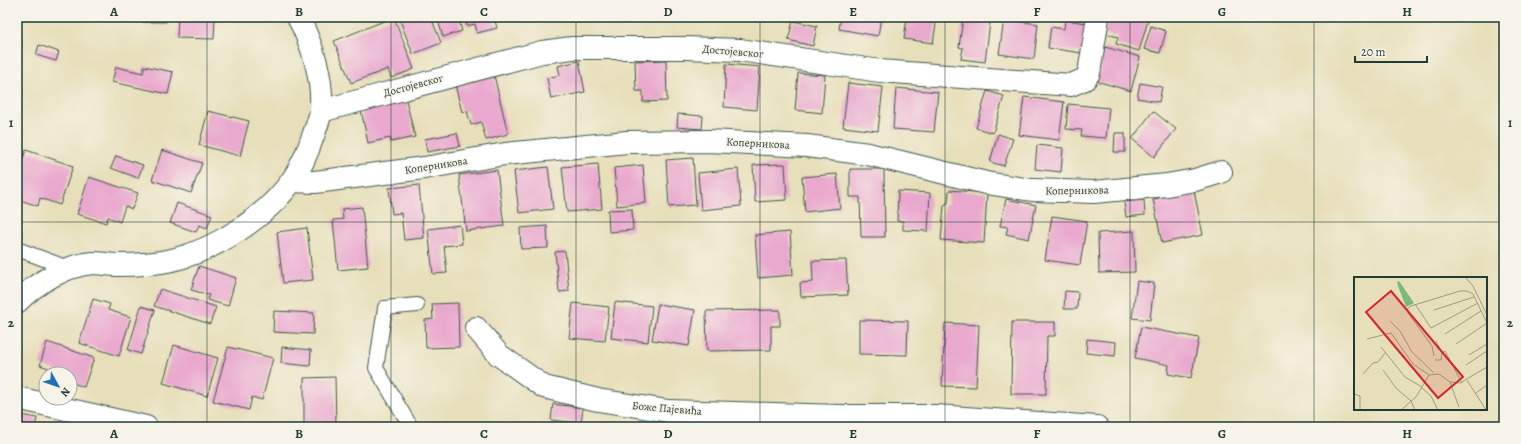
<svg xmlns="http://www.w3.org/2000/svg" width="1521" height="444" font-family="Alegreya,serif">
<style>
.building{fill:#e9a8ce}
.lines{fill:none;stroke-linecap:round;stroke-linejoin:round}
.service-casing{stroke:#3d5548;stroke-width:16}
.minor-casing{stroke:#3d5548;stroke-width:24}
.tertiary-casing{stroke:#3d5548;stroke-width:24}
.service{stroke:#fff;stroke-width:14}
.minor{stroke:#fff;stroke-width:22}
.tertiary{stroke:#fff;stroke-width:22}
.grid{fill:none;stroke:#1f3d34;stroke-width:1;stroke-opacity:0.55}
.labels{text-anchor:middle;stroke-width:3;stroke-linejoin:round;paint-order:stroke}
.street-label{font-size:11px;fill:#1f3d34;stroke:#f7f3e8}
.inset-road{fill:none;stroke:#979e84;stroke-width:1}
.view{fill:#d62828;fill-opacity:0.15;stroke:#d62828;stroke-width:2}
.inset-edge{fill:none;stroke:#1f3d34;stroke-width:2}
.neatline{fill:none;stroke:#1f3d34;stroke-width:1.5}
.grid-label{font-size:13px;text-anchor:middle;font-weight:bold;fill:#1f3d34}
</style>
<rect width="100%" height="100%" fill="#f7f3e8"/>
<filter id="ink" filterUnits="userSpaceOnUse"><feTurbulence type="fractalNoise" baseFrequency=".025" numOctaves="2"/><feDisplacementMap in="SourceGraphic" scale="8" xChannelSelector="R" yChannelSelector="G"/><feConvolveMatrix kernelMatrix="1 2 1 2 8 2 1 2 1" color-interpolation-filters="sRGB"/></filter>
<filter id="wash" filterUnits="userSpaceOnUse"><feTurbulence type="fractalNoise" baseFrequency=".012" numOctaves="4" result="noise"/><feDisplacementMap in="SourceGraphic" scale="16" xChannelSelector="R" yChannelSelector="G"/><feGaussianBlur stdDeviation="0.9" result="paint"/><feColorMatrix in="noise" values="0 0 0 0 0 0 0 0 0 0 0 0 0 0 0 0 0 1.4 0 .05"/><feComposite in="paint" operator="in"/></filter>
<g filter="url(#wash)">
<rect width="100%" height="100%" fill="#e7dfba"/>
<g id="blocks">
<g class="building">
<polygon points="83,17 114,17 114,21 83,19"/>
<rect x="122" y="17" width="44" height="5"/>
<polygon points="178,17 215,17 214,39 177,38"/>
<polygon points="394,17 414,69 391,78 388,69 351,83 334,41"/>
<polygon points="401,17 431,17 441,43 413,54 399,18"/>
<polygon points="437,17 458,17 462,31 443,37"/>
<polygon points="464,17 494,17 497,28 477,33 475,24 467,26"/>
<polygon points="841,17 881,17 878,36 839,29"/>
<polygon points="907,17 937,17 933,43 904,39"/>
<polygon points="1109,17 1149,17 1139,51 1116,44 1118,37 1104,33"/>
<polygon points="963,18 990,22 985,62 961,59 963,48 959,47"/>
<polygon points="1004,19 1038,24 1034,59 999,54"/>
<polygon points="1065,20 1087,23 1082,53 1048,48 1051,27 1064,29"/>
<polygon points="793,21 817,26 813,46 788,40"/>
<polygon points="1151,26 1166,31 1160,53 1144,49"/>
<polygon points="39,45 59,52 56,61 36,55"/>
<polygon points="1105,47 1140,57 1131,91 1096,81"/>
<polygon points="666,60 667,101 643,102 643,91 636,91 635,61"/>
<polygon points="579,61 585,92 551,99 547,78 560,75 558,66"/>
<polygon points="726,64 760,67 757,110 724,107"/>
<polygon points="144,66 173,72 168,94 112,82 116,67 143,73"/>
<polygon points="798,73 825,75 822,113 795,110"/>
<polygon points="494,75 508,134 486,140 481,122 471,125 467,111 462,112 455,85"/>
<polygon points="848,83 883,87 878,131 843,127"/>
<polygon points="1140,83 1162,87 1159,102 1137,98"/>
<polygon points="896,88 938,92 934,132 893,129"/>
<polygon points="987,91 1004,96 993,133 976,128"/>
<polygon points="1024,97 1064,102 1059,140 1019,135"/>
<polygon points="406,100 415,137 391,142 390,138 368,143 361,110"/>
<polygon points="1068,104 1109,108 1106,138 1081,136 1082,130 1066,129"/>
<polygon points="208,111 249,121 240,156 199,145"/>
<polygon points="1153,111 1176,129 1154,157 1132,139"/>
<polygon points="678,114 703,116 702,129 677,127"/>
<polygon points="457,133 460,146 427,152 425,139"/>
<polygon points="1115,133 1125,133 1125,152 1114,152"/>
<polygon points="998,134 1013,139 1004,166 990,162"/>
<polygon points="1037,145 1063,148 1061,172 1035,169"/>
<polygon points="26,150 73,166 60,205 40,198 38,206 17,199 17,175"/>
<polygon points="162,150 202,163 191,193 152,180"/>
<polygon points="116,156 143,165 138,178 111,168"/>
<polygon points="693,158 696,205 669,207 666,160"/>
<polygon points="598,164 602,209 567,212 562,167"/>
<polygon points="785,164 787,200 755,202 753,165"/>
<polygon points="643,165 646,203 617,206 614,168"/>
<polygon points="548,167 553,209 519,213 514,171"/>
<polygon points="738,169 741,206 701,210 698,173"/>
<polygon points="850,169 884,169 885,237 861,237 860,197 850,197"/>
<polygon points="497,170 504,226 466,231 459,175"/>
<polygon points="837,174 840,208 805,212 802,177"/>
<polygon points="89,177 138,193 132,209 125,206 120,222 108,217 106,223 77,214"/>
<polygon points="419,185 424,238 404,240 401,213 392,214 389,188"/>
<polygon points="949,190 987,193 984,243 941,240 944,205 948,203"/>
<polygon points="898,191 930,193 928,231 903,230 903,221 897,221"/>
<polygon points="1194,191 1203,235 1162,243 1153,199"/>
<polygon points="1006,199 1036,205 1029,239 1006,234 1008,227 1000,226"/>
<polygon points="1144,200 1145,215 1126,217 1124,202"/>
<polygon points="177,203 212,215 207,228 199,225 196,232 170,223"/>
<polygon points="362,207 368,267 338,270 333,220 343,219 342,209"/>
<polygon points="632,209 633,230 609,232 608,210"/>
<polygon points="1052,216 1087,221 1080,265 1045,260"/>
<polygon points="460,225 462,244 444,246 447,273 433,274 428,229"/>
<polygon points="547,226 548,248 521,249 520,228"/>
<polygon points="307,228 313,280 283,283 277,232"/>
<polygon points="1134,231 1135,272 1099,273 1098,233"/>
<polygon points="790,232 793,275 758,278 755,235"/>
<polygon points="565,251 569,291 559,292 555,252"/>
<polygon points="846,260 848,295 801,297 800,283 813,282 812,261"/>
<polygon points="199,266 236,278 228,306 207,300 209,295 191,290"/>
<polygon points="1137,281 1154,283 1150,320 1132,318"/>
<polygon points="160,289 216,307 210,324 154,306"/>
<polygon points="1065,291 1078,292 1077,309 1064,309"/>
<polygon points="93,299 110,304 108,310 131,317 119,356 79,343"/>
<polygon points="615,302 652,306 648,342 611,338"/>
<polygon points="458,303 459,347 426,348 425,320 433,319 432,304"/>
<polygon points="573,303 609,307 605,341 569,338"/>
<polygon points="658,304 695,310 689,346 652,340"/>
<polygon points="141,306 155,310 141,354 128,350"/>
<polygon points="780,310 780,326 771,326 771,350 707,351 706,311"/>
<polygon points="274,311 314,313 313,334 273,332"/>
<polygon points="859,320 908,321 907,355 859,354"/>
<polygon points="1012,322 1055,322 1055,336 1047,336 1046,394 1011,394"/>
<polygon points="945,323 979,325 976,387 942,386"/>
<polygon points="1141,327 1199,338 1191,378 1168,374 1169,365 1135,358"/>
<polygon points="1087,339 1116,342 1115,356 1086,353"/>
<polygon points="47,342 94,358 84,387 70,382 70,374 58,374 59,372 40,365"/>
<polygon points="174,345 218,358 207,396 163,383"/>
<polygon points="228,347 273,358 262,400 252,397 249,410 213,401"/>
<polygon points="282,347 311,350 310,366 281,363"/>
<polygon points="335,377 336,427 304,427 304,378"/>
<polygon points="553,404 583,408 581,423 551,420"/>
<polygon points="17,414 37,418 35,427 17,427"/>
</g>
</g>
</g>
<g filter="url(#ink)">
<use href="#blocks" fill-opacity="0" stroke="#3d5548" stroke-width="1"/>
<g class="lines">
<defs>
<g id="service">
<polyline points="17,249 68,268"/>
<polyline points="411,427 376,368 385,308 417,305"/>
</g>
<g id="minor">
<polyline points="321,111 542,52 572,48 685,48 740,50 880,71 1071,85 1085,79 1089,73 1098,17"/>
<polyline points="292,181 315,182 424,168 505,154 627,142 709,141 807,146 868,154 986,183 1032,190 1094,192 1167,185 1195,180 1221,172"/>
<polyline points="476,328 499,355 544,387 598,400 668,411 841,416 936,416 1097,427"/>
<polyline points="17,398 146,427"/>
</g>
<path id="tertiary" d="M17,302C36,283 66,265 93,263C101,263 110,265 118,265C135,265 154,264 172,260C215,250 267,217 293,179C302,166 308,151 313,136C316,128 320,118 321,110C323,76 313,46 298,17"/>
</defs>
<use href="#service" class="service-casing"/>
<use href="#minor" class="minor-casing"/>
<use href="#tertiary" class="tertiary-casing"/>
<use href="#service" class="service"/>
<use href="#minor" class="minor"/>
<use href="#tertiary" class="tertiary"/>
</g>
</g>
<path class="grid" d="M207,17V427M391,17V427M576,17V427M760,17V427M945,17V427M1130,17V427M1314,17V427M17,222H1504"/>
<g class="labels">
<g class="street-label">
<text transform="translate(733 51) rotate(5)" y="4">Достојевског</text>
<text transform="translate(413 85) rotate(-15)" y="4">Достојевског</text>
<text transform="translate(758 143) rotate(3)" y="4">Коперникова</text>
<text transform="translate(436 165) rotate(-9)" y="4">Коперникова</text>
<text transform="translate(1077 190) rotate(-1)" y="4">Коперникова</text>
<text transform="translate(667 408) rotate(5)" y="4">Боже Пајевића</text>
</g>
</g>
<g transform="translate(1354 277)">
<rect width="133" height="133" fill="#e7dfba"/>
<path d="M45,4L60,26L52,30L44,9L43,5Z" fill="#7cb979"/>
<path class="inset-road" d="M111,0L119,9L133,38M61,27L77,51L124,26M80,33L120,20M36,44L46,54L58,75L80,96M91,57L127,34M13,62L37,56L59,87L75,98M82,64L88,76L91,74L108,106M102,67L133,46M27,70L51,100L68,110M115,78L133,67M80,79L78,69L54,36L53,32L57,29L106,14H113L119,17L133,46M81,83H87L88,76M112,88L133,74M29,93L42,111L57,124L61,133M9,97L19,86L24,85L32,75M113,103L132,133M96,105L105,130M68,111L77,119L84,133M122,116L133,108M0,117L6,119V133M47,133L62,120L75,98L85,97L96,105L106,106L133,90"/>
<path class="view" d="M37,14L109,100L84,121L12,35Z"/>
<rect width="133" height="133" class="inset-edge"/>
</g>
<rect width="1521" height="444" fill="none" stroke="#f7f3e8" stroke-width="44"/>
<g transform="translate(58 386) rotate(130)"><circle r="19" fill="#f7f3e8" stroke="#a1aaa0"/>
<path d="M0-3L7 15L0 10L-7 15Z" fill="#1f6fb2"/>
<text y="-6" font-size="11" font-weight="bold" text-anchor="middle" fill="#1f3d34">N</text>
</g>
<path d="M1355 56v6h72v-6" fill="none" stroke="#1f3d34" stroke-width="2"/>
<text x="1361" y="56" font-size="12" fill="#1f3d34" stroke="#f7f3e8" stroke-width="3" paint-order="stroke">20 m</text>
<rect x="22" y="22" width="1477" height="400" class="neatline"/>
<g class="grid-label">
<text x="114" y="16">A</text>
<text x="299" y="16">B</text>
<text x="484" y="16">C</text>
<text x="668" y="16">D</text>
<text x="853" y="16">E</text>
<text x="1037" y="16">F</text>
<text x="1222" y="16">G</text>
<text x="1407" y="16">H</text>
<text x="11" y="127">1</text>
<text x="1510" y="127">1</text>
<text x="11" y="327">2</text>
<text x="1510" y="327">2</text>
<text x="114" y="438">A</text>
<text x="299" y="438">B</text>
<text x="484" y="438">C</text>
<text x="668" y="438">D</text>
<text x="853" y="438">E</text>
<text x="1037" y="438">F</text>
<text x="1222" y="438">G</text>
<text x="1407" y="438">H</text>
</g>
</svg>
